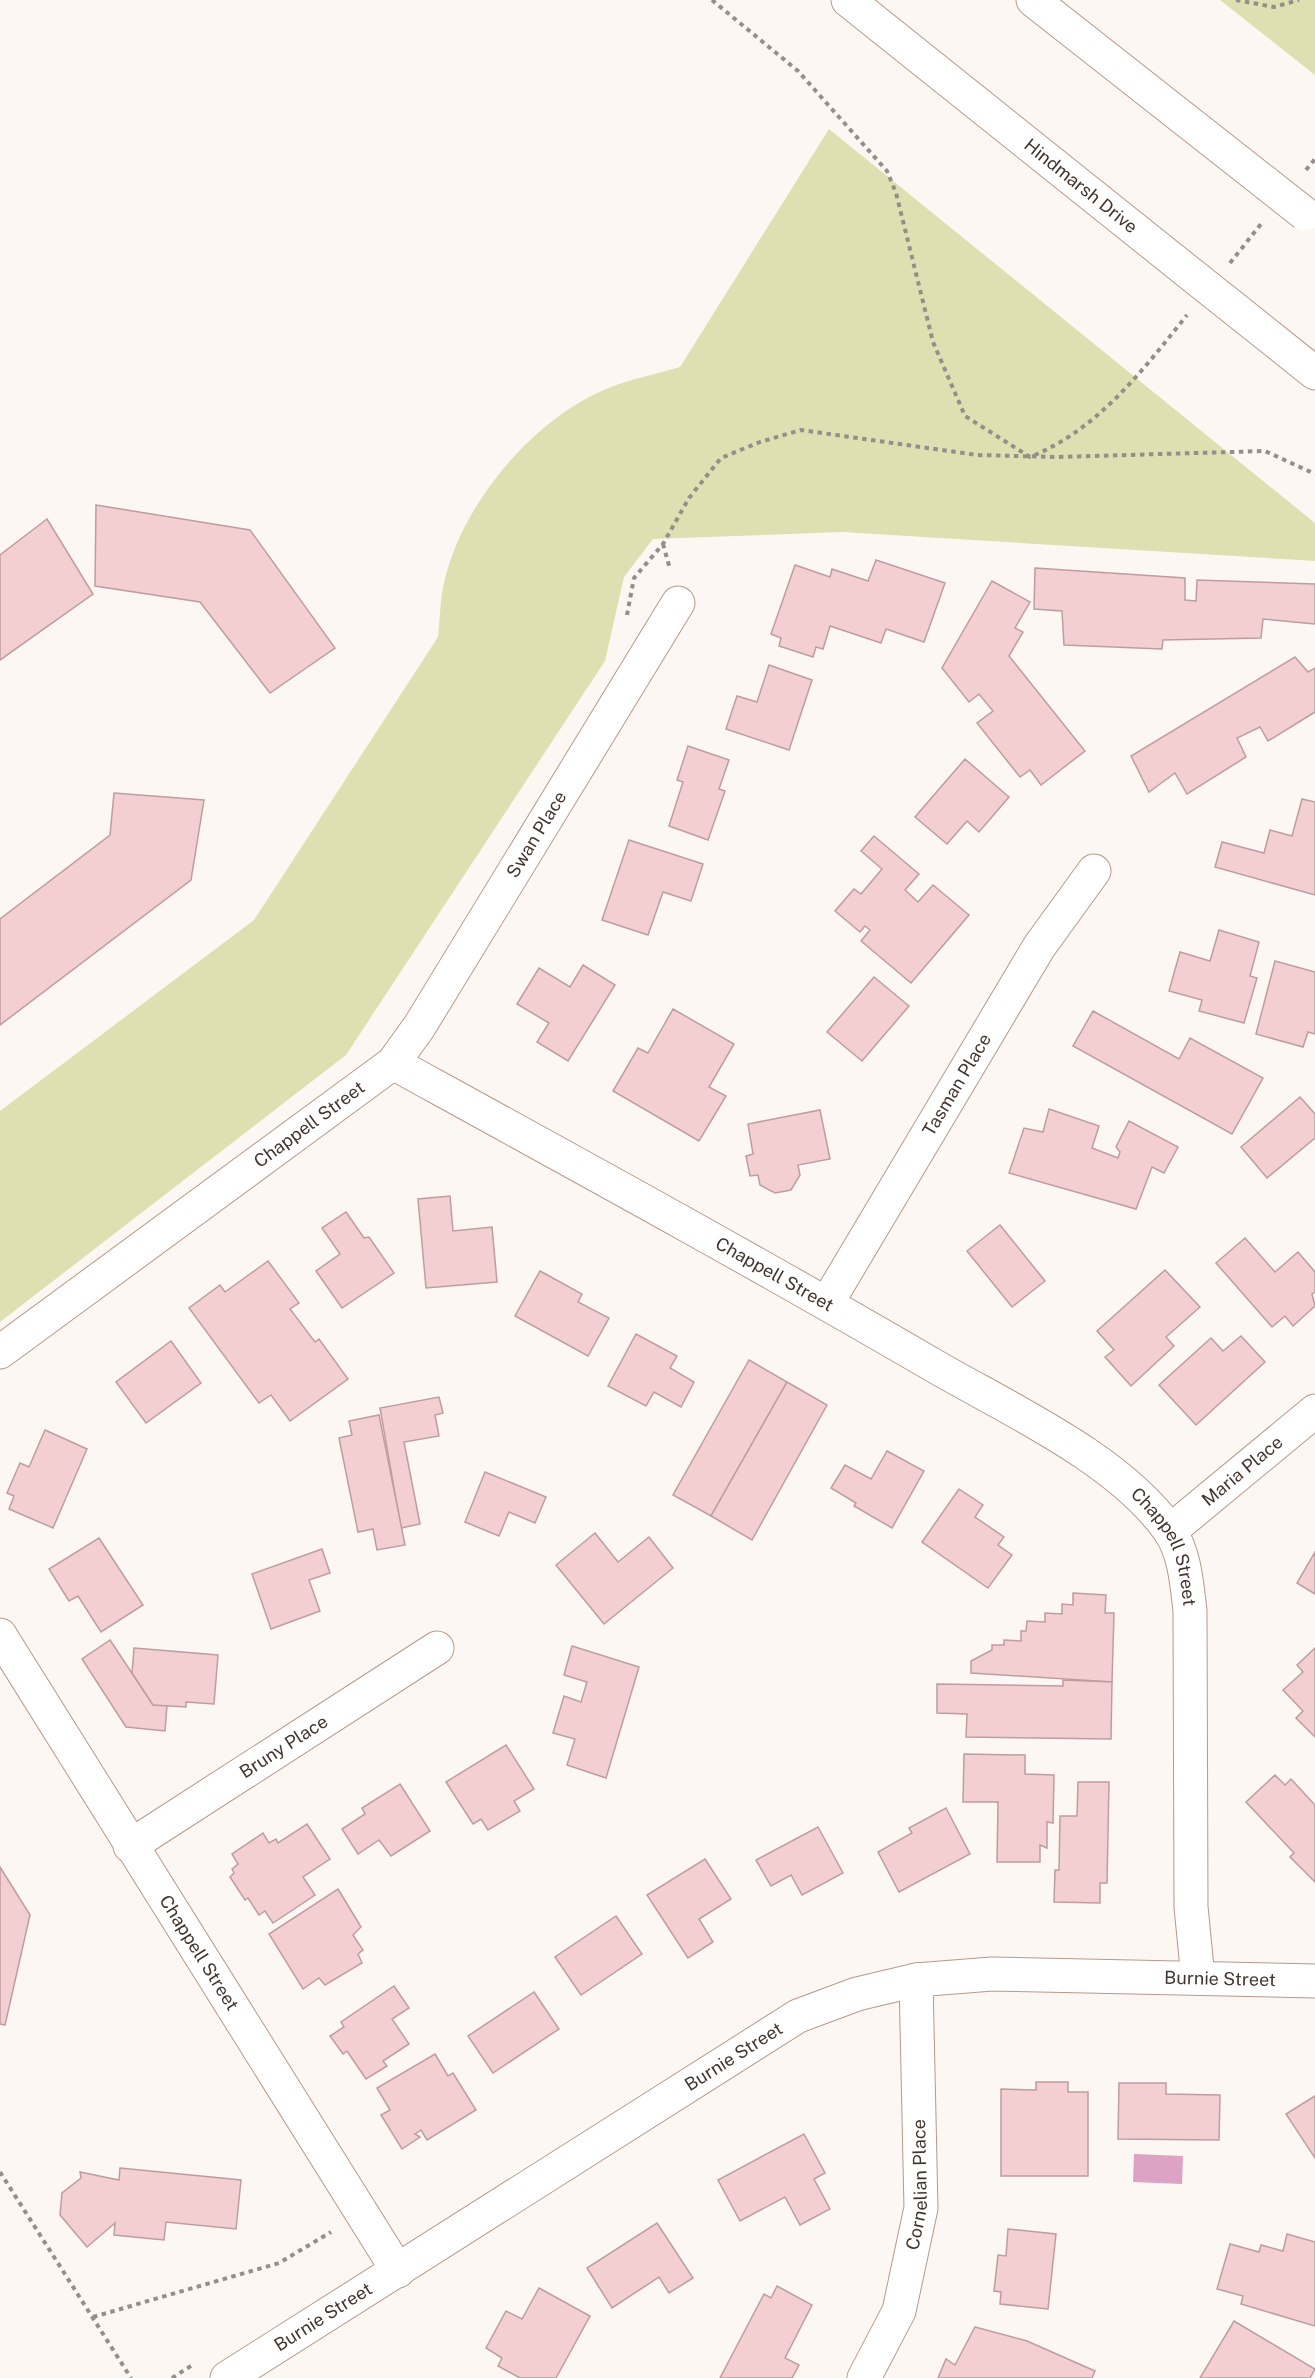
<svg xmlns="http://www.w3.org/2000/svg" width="1315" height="2378" font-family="'Public Sans',sans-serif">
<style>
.green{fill:#dfe0b1}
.water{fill:#dda3c5}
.building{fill:#f3cfd1;stroke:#bf9d9f;stroke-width:1.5}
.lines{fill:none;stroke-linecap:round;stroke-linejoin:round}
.minor-casing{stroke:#b7998b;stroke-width:35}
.tertiary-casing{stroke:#b7998b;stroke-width:35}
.primary-casing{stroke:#b7998b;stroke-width:35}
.path{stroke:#978d89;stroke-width:4;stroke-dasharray:4.5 4.5;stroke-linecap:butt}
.minor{stroke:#fff;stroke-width:33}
.tertiary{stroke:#fff;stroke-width:33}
.primary{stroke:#fff;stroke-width:33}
.primary-bridge-casing{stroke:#b7998b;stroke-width:35;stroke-linecap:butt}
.primary-bridge{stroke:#fff;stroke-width:33}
.labels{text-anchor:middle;stroke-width:5;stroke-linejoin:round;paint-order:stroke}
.street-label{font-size:18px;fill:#423530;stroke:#fdf7f4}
</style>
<rect width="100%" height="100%" fill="#fdf7f4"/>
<g class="green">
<polygon points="1220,0 1315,0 1315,75"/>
<path d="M829,129L1315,523V561L842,532L653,539L624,577L605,661L346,1055L0,1322V1111L254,920L438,637C440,619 440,600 444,583C461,505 532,420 606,389C630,379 656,374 680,367Z"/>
</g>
<polygon class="water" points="1134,2154 1183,2156 1182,2184 1133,2182"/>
<g class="building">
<polygon points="96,505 250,530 335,648 270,693 200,602 95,586"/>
<polygon points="47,519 93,594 0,660 0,555"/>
<polygon points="876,560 945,583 924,642 886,629 881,643 830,626 823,649 816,647 813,657 779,646 781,638 771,634 795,565 830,577 832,569 868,581"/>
<polygon points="1035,568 1185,578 1185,600 1196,601 1197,580 1315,584 1315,624 1263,619 1261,638 1163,640 1162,649 1064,645 1062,611 1034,609"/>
<polygon points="992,581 1030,602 1015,628 1023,632 1009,656 1085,751 1041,785 1030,770 1020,777 977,723 993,711 979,694 969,702 942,668"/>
<polygon points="1295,657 1308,672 1315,668 1315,712 1268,741 1260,727 1237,738 1246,757 1187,794 1175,773 1149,792 1131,756"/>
<polygon points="769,665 812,680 789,750 726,729 737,696 757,702"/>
<polygon points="688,746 729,760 719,789 725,791 708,840 669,826 683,782 677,780"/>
<polygon points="965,759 1009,797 979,832 967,821 947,844 915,817"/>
<polygon points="114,793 204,800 191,880 0,1025 0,919 110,835"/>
<polygon points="1302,799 1315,802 1315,895 1215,867 1222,842 1264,853 1270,830 1292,836"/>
<polygon points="874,836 919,874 905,890 918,902 933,885 969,915 911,983 861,941 870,930 865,926 860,932 835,911 854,889 861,894 882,869 861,851"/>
<polygon points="629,840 703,864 691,901 663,892 648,935 602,920"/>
<polygon points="1219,930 1259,942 1250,976 1257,978 1244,1023 1199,1011 1202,1000 1169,991 1180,952 1210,961"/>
<polygon points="1275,961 1315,972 1315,1034 1308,1032 1303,1047 1256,1034"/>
<polygon points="583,965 615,985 568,1061 537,1042 549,1023 517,1004 539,968 570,987"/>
<polygon points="874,977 909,1006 862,1061 827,1032"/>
<polygon points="673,1009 734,1044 709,1087 726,1096 699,1141 613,1091 638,1048 648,1053"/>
<polygon points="1093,1011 1179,1059 1190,1038 1263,1078 1232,1134 1073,1046"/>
<polygon points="1300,1097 1315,1114 1315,1138 1267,1178 1241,1147"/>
<polygon points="1049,1109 1099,1126 1092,1148 1118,1158 1120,1152 1116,1147 1129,1121 1178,1147 1164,1173 1152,1167 1136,1209 1009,1173 1024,1128 1043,1132"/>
<polygon points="820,1110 830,1159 798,1165 800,1175 791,1190 775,1193 760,1185 758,1175 750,1176 746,1156 753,1154 748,1124"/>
<polygon points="450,1196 453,1231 492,1227 497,1282 426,1288 418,1199"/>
<polygon points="346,1212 364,1238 369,1237 394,1273 342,1308 316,1271 340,1254 322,1228"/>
<polygon points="1000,1225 1045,1281 1012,1307 967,1251"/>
<polygon points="1245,1238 1275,1272 1298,1252 1315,1272 1315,1292 1312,1294 1315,1306 1293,1326 1285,1316 1272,1327 1216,1263"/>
<polygon points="268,1261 299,1303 290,1309 315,1342 319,1339 348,1379 290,1421 271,1395 259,1403 189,1308 220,1285 225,1292"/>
<polygon points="1165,1270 1200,1307 1166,1337 1174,1346 1131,1386 1105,1357 1114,1350 1097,1331"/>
<polygon points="540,1271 582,1294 578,1302 609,1318 588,1356 515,1316"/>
<polygon points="636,1334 677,1356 670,1368 694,1382 681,1407 654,1392 646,1406 608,1386"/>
<polygon points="1241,1336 1265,1362 1196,1425 1159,1385 1211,1338 1223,1351"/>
<polygon points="171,1341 201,1383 146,1423 116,1382"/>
<polygon points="749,1360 787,1382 711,1516 673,1495"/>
<polygon points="787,1382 827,1405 752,1540 711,1516"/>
<polygon points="439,1397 443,1413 435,1415 439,1436 404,1442 420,1524 401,1528 380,1408"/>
<polygon points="379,1415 405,1545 377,1550 373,1529 358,1532 339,1438 352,1435 349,1421"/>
<polygon points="45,1430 87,1449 53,1528 9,1509 14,1496 7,1493 20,1463 29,1467"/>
<polygon points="887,1451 924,1471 892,1528 854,1506 856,1503 831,1488 845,1465 871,1479"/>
<polygon points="485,1472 546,1497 535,1523 509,1512 499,1536 465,1522"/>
<polygon points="959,1489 983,1505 975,1517 1004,1537 998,1545 1012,1555 988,1588 922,1542"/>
<polygon points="595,1533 618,1562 649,1537 673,1568 604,1624 556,1565"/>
<polygon points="99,1538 143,1605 101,1632 78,1596 69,1601 49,1569"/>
<polygon points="322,1549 330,1573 309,1580 320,1611 271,1629 252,1574"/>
<polygon points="1315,1552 1315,1594 1297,1583"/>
<polygon points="1073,1593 1106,1595 1105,1613 1114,1613 1112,1682 971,1673 971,1661 992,1650 992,1645 1004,1645 1004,1640 1021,1641 1021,1631 1026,1631 1027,1621 1045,1622 1045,1613 1062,1614 1062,1604 1073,1605"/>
<polygon points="110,1640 153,1705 167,1705 165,1731 126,1727 82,1659"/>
<polygon points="572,1646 639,1667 606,1778 567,1765 575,1739 553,1733 564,1696 581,1702 587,1682 564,1675"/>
<polygon points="134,1648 218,1655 214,1704 186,1702 186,1707 153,1705 132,1673"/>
<polygon points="1315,1648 1315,1737 1296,1718 1303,1711 1283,1690 1303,1672 1297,1665"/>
<polygon points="1063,1680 1112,1682 1111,1739 966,1737 967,1714 937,1713 937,1684 1063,1686"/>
<polygon points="506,1745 534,1789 514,1801 520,1811 488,1830 481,1819 473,1824 446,1782"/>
<polygon points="964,1754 1025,1755 1025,1774 1054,1775 1053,1823 1047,1822 1047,1848 1040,1845 1040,1862 997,1862 998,1802 963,1802"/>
<polygon points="1275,1775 1285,1785 1291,1779 1315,1805 1315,1882 1290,1857 1294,1853 1246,1802"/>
<polygon points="1078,1782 1109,1782 1107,1883 1100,1883 1100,1903 1054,1902 1055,1870 1059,1870 1060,1816 1077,1816"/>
<polygon points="400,1784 430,1831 391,1856 379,1840 358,1854 342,1829 365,1814 362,1808"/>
<polygon points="946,1808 970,1854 899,1892 878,1852 912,1833 909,1828"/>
<polygon points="307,1824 330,1859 303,1877 315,1895 273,1923 265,1911 259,1915 248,1898 245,1900 230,1877 234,1873 232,1869 238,1864 232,1854 263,1833 269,1843 276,1839 278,1843"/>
<polygon points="818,1827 843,1873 802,1895 791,1875 771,1886 756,1860"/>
<polygon points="705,1859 731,1899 699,1919 713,1942 688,1958 647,1895"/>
<polygon points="0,1867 30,1915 5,2025 0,2024"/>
<polygon points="338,1889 361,1927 353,1935 363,1950 358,1954 362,1963 325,1985 319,1978 303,1989 269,1934"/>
<polygon points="616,1916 642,1954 581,1995 555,1957"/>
<polygon points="394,1986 409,2008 392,2019 409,2044 383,2061 387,2066 366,2079 347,2051 343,2054 330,2036 344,2027 341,2022"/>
<polygon points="534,1992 559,2029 493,2073 468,2036"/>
<polygon points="435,2054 448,2076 453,2073 476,2110 427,2140 421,2130 415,2134 420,2137 402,2149 381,2115 390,2110 377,2088"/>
<polygon points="1036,2082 1068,2082 1068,2092 1088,2092 1088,2176 1001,2176 1001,2089 1036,2090"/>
<polygon points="1119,2083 1166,2083 1166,2094 1220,2095 1219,2140 1118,2139"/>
<polygon points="1315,2096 1315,2158 1286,2114"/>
<polygon points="804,2134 825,2173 814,2179 830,2209 800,2225 785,2197 740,2221 718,2180"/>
<polygon points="120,2168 241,2180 236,2229 166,2222 164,2240 114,2235 115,2223 87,2247 60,2215 62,2193 81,2178 80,2172 119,2180"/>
<polygon points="657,2223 693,2278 669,2293 659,2277 612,2308 587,2268"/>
<polygon points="1008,2229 1056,2234 1048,2309 1000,2304 1001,2292 994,2291 998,2255 1006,2256"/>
<polygon points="1287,2234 1315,2242 1315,2326 1241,2304 1243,2296 1217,2289 1230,2244 1259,2252 1261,2245 1283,2251"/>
<polygon points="777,2286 812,2305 785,2358 799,2365 792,2378 720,2378 764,2294 771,2298"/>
<polygon points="539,2288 590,2316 556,2378 520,2378 498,2366 502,2358 486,2348 506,2311 522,2319"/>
<polygon points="1234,2321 1315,2369 1310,2378 1200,2378"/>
<polygon points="975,2327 1027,2341 1095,2371 1092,2378 938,2378 946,2359 955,2365"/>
</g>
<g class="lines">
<defs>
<g id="minor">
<path id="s1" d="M393,1063L419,1027L678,603"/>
<path id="s2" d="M827,1303L1039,947L1094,871"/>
<path id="s3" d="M0,1352L393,1063C575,1163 758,1263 938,1368C1011,1410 1120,1460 1169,1530C1185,1552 1187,1586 1190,1611L1191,1907L1198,1978"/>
<path id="s4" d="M1170,1531L1315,1411"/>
<path id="s5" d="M0,1635L398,2271"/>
<path id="s6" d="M130,1846L437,1648"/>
<path id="s7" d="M864,2378L899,2311L921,2208L916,1980"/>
</g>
<g id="tertiary">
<path id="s8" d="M227,2378L798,2016L857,1994L916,1980L992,1974L1315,1981"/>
</g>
<g id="primary">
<path id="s9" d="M848,0L1197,279"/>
<polyline points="1033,0 1267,184"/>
<polyline points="1236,310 1315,373"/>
</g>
</defs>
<use href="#minor" class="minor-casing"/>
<use href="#tertiary" class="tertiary-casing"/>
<use href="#primary" class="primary-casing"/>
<g class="path">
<path d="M712,0L798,71L887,171L896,193L933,342L965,416L1030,457C1099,429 1142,371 1187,315"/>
<polyline points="1236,0 1274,7 1299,0"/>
<polyline points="1306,170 1315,159"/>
<polyline points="1230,263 1261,224"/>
<polyline points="663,544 670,569"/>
<polyline points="627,615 634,578 663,544 689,498 721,458 760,442 801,430 977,455 1058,457 1265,451 1315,474"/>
<polyline points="0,2172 131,2378"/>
<polyline points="93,2317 279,2263 331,2232"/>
<polyline points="172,2378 194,2364"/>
</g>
<use href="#minor" class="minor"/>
<use href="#tertiary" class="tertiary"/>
<use href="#primary" class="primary"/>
<defs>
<g id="primary-bridge">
<polyline points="1267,184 1305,214"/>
<polyline points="1197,279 1236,310"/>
</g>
</defs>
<use href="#primary-bridge" class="primary-bridge-casing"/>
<use href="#primary-bridge" class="primary-bridge"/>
</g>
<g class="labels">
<g class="street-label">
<text dy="6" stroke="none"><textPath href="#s9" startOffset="298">Hindmarsh Drive</textPath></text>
<text dy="6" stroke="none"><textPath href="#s1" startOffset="270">Swan Place</textPath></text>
<text dy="6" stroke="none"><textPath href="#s2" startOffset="254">Tasman Place</textPath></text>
<text dy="6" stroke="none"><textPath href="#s3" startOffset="384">Chappell Street</textPath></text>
<text dy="6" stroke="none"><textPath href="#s3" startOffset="924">Chappell Street</textPath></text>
<text dy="6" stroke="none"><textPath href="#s4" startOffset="94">Maria Place</textPath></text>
<text dy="6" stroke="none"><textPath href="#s3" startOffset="1410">Chappell Street</textPath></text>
<text dy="6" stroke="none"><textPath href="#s6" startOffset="183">Bruny Place</textPath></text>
<text dy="6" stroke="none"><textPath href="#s5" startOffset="375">Chappell Street</textPath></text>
<text dy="6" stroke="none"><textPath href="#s8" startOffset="1104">Burnie Street</textPath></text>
<text dy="6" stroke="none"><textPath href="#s8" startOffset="600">Burnie Street</textPath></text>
<text dy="6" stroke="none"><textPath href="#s7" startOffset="204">Cornelian Place</textPath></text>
<text dy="6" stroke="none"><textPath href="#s8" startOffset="114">Burnie Street</textPath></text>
</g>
</g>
</svg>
